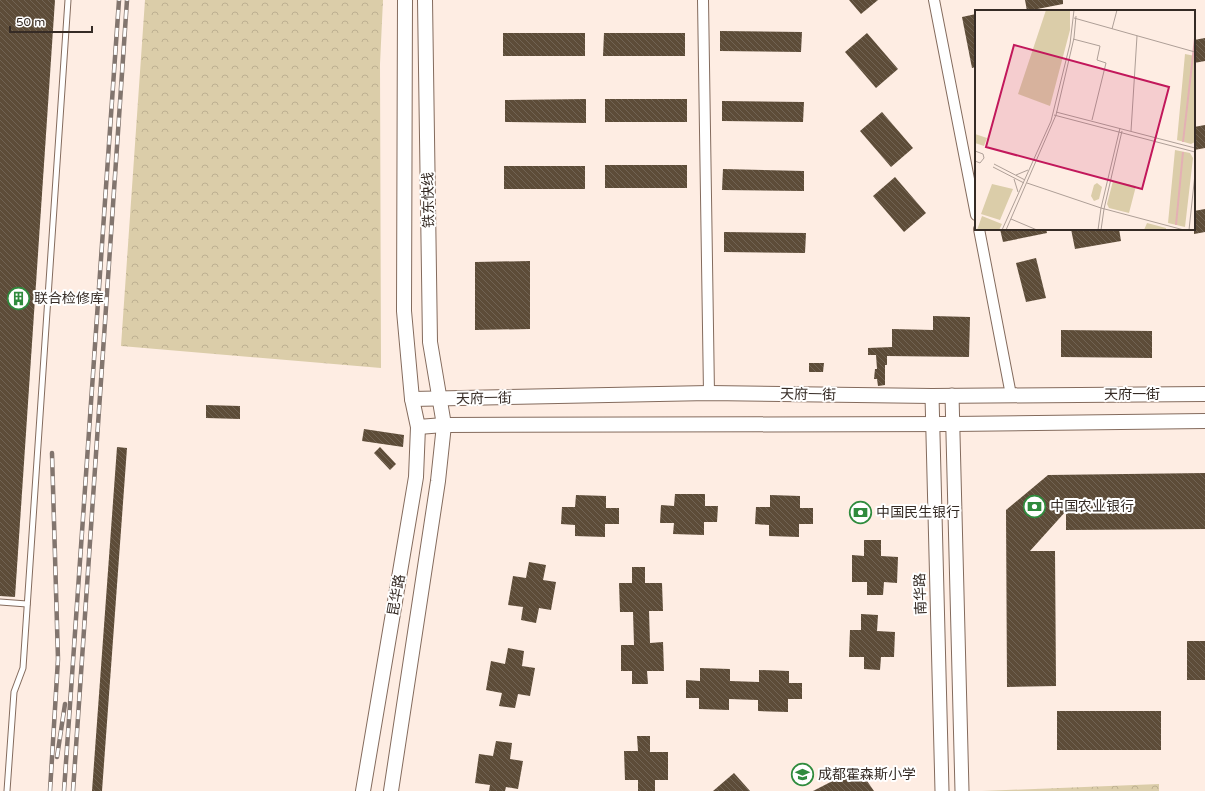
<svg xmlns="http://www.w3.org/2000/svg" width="1205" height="791" font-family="'Varela Round','Noto Sans SC',sans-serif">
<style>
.park{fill:url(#park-crowns)}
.building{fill:url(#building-back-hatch)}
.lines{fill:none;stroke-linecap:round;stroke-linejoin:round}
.service-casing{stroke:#846b5d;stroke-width:7}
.minor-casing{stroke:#846b5d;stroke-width:12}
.tertiary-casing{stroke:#846b5d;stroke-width:15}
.secondary-casing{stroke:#846b5d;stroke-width:16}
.service{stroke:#fff;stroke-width:5}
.minor{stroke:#fff;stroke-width:10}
.tertiary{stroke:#fff;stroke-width:13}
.secondary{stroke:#fff;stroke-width:14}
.rail-casing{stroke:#82756e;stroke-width:4.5}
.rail{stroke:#fff;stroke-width:3;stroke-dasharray:9;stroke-linecap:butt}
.labels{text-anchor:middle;stroke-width:4;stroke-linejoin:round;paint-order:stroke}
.street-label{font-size:14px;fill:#352b25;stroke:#fff}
.poi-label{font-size:14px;fill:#352b25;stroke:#fff;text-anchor:start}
.inset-river{fill:none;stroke:#e4b0b4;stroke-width:2}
.inset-road{fill:none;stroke:#ae9f97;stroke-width:1}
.view{fill:#c2185b;fill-opacity:0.15;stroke:#c2185b;stroke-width:2}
.inset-edge{fill:none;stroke:#352b25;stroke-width:2}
</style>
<defs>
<pattern id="park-crowns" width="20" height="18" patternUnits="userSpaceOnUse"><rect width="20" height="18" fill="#dbcda9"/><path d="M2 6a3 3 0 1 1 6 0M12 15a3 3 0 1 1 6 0" fill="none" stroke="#bdb091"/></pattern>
<pattern id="building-back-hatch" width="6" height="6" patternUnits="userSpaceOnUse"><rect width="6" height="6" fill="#5d4c38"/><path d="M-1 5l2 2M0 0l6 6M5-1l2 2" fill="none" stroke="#716353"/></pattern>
</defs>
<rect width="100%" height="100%" fill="#feede3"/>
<g class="park">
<polygon points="145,0 383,0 380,64 381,368 121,346"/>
<polygon points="1159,784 1159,791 982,791"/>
</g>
<g class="building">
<polygon points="0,0 55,0 15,597 0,596"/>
<polygon points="849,0 878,0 861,14"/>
<polygon points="1025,0 1063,0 1063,4 1027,11"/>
<polygon points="976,14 976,67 972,68 962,17"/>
<polygon points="720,31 802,32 801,52 720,51"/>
<rect x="503" y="33" width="82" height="23"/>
<polygon points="604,33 685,33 685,56 603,56"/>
<polygon points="867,33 898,69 876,88 845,52"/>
<polygon points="1205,38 1205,61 1194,63 1194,40"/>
<polygon points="586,99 586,123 505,122 505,100"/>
<rect x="605" y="99" width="82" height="23"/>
<polygon points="722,101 804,102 803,122 722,121"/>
<polygon points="882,112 913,148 891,167 860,131"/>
<polygon points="1205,125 1205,148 1194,150 1194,127"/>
<rect x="605" y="165" width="82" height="23"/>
<rect x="504" y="166" width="81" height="23"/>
<polygon points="723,169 804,171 804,191 722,190"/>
<polygon points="895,177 926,213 904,232 873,196"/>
<polygon points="1205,209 1205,232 1194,234 1194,211"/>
<polygon points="1000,229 1046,229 1047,233 1003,242"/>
<polygon points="1071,229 1119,229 1121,241 1075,249"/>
<polygon points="724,232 806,233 805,253 724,252"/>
<polygon points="1036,258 1046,298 1026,302 1016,263"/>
<polygon points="530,261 530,329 475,330 475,262"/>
<polygon points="933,316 970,317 969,357 887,356 887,365 885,365 885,385 878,386 877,379 874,379 875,369 877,369 876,355 868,355 868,348 892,347 892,329 933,330"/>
<polygon points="1061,330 1152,331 1152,358 1061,357"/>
<polygon points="809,363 824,363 823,372 809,372"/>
<polygon points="206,405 240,406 240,419 206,418"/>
<polygon points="364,429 404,435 403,447 362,441"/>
<polygon points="117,447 127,448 102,791 92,791"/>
<polygon points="380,447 396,464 390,470 374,453"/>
<polygon points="1205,473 1205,529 1066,530 1066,511 1030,551 1055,551 1056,686 1007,687 1006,510 1048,475"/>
<polygon points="675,494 705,494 705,506 718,506 717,522 704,522 704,535 673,534 674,523 660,523 661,505 674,506"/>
<polygon points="576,495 606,496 606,508 619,508 619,524 605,524 605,537 575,536 575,525 561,524 562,507 575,507"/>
<polygon points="770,495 800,496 800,508 813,508 813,524 799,524 799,537 769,536 769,525 755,524 756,507 770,507"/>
<polygon points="864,540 881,540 881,556 898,557 897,583 884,582 883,595 867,595 867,582 852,582 852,555 864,556"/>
<polygon points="529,562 546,565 543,580 556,582 551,610 539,608 536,623 521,620 523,607 508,605 513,576 526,578"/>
<polygon points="632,567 645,567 645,583 662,583 663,611 649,611 650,643 663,642 664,671 647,671 648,684 632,684 632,671 621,671 621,645 634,645 633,612 620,612 619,583 632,583"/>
<polygon points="861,614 878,615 877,631 895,632 894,657 881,657 880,670 864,669 864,657 849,657 850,630 861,630"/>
<rect x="1187" y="641" width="18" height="39"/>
<polygon points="508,648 524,651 522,666 535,668 530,696 518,694 515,708 499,706 502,693 486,690 491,661 505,664"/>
<polygon points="700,668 730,669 730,681 759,682 759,670 789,671 789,683 802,683 802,699 788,699 788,712 758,711 758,700 729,699 729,710 699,709 699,698 686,698 686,680 700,681"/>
<rect x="1057" y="711" width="104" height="39"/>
<polygon points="637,736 650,736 650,752 668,752 668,780 655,780 655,791 638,791 638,780 625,780 624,751 638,751"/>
<polygon points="496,741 512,743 510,759 523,761 518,789 506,787 505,791 489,791 490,785 475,783 479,754 493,756"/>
<polygon points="858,768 874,791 813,791"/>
<polygon points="734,773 750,791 713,791"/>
</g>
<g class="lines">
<defs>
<g id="service">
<polyline points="0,602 27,604"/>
<polyline points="7,791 14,692 23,668 68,0"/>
</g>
<g id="minor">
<polyline points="703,0 709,393"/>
<polyline points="934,0 976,215"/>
<polyline points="979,229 1011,395"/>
</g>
<g id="tertiary">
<polyline points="952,395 962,791"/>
<polyline points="932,396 942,791"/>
</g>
<g id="secondary">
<polyline points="412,399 709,393 932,396 1205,394"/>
<polyline points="418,427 444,425 953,424 1205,421"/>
<polyline points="363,791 416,477 418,427 412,399 404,311 405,0"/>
<polyline points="391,791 438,481 444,425 430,342 425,0"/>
</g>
</defs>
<use href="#service" class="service-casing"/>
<use href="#minor" class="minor-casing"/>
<use href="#tertiary" class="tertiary-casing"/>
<use href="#secondary" class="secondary-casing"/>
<use href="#service" class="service"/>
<use href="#minor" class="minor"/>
<use href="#tertiary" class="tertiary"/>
<use href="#secondary" class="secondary"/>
<defs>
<g id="rail">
<polyline points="57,757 65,704"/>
<polyline points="50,791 58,659 52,453"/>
<polyline points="64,791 119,0"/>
<polyline points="73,791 127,0"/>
</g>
</defs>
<use href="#rail" class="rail-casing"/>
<use href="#rail" class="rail"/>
</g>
<defs>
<symbol id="building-ring" viewBox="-11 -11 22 22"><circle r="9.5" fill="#fff" stroke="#2f8b3d" stroke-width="1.5"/><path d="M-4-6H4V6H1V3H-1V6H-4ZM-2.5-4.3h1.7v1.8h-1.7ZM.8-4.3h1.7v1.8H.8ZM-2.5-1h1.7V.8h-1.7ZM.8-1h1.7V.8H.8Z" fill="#2f8b3d"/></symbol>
<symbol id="bank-ring" viewBox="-11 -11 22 22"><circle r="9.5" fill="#fff" stroke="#2f8b3d" stroke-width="1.5"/><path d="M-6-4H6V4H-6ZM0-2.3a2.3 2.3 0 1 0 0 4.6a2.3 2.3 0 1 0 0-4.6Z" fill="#2f8b3d"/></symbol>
<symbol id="school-ring" viewBox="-11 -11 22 22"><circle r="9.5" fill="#fff" stroke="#2f8b3d" stroke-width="1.5"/><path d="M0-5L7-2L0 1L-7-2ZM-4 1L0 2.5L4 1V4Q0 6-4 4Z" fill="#2f8b3d"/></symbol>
</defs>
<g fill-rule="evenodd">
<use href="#building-ring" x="6" y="286" width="25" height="25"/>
<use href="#bank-ring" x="1022" y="494" width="25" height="25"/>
<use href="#bank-ring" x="848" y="500" width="25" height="25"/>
<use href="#school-ring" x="790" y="762" width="25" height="25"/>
</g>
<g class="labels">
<g class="street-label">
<text transform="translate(428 200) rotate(-91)" y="5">铁东快线</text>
<text transform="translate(808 394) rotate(1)" y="5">天府一街</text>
<text x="1132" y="399">天府一街</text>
<text transform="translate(484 398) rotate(-1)" y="5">天府一街</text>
<text transform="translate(920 594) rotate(-92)" y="5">南华路</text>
<text transform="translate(396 595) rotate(-80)" y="5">昆华路</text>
</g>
<g class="poi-label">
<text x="34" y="303">联合检修库</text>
<text x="1050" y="511">中国农业银行</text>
<text x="876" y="517">中国民生银行</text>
<text x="818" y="779">成都霍森斯小学</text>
</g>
</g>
<g transform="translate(975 10)">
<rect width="220" height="220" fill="#feede3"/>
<path d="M0,124L12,128L9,136L0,133ZM122,173L127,177L124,189L119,191L116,186L119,175Z" fill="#dbcda9"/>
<path d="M71,0H95V20L75,96L43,84ZM210,44L220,46V132L216,134L202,130ZM200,140L215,143L218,148L210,217L193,213ZM138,171L161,176L154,203L134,198L132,194ZM17,174L38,179L25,210L6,204ZM7,206L27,214L24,220H2ZM172,213L191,218V220H169Z" fill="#dbcda9"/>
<path class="inset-river" d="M208,132L220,28M201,215L208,142"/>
<path class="inset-road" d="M99,8L220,42M137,19L142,0M98,29L125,36L122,50L131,53L117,110M81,102L220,138M79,105L220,142M156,121L162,26M0,141L8,144L9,148L5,153L0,151M19,154L50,170M18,157L49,173M41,165L53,160M39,169L43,182M52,173L126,198L209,220M126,198L145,118M129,199L147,121M36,209L62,220M27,220L76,111L95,34L99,0M31,220L81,105L99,28L101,6M123,220L126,198M126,220L129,199M214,220L220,164"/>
<path class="view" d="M39,35L194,77L167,179L11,137Z"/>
<rect width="220" height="220" class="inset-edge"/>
</g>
<path d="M10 26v6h82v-6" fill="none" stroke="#352b25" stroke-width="2"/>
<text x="16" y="26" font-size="12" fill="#352b25" stroke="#ffffff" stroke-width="3" paint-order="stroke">50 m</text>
</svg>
